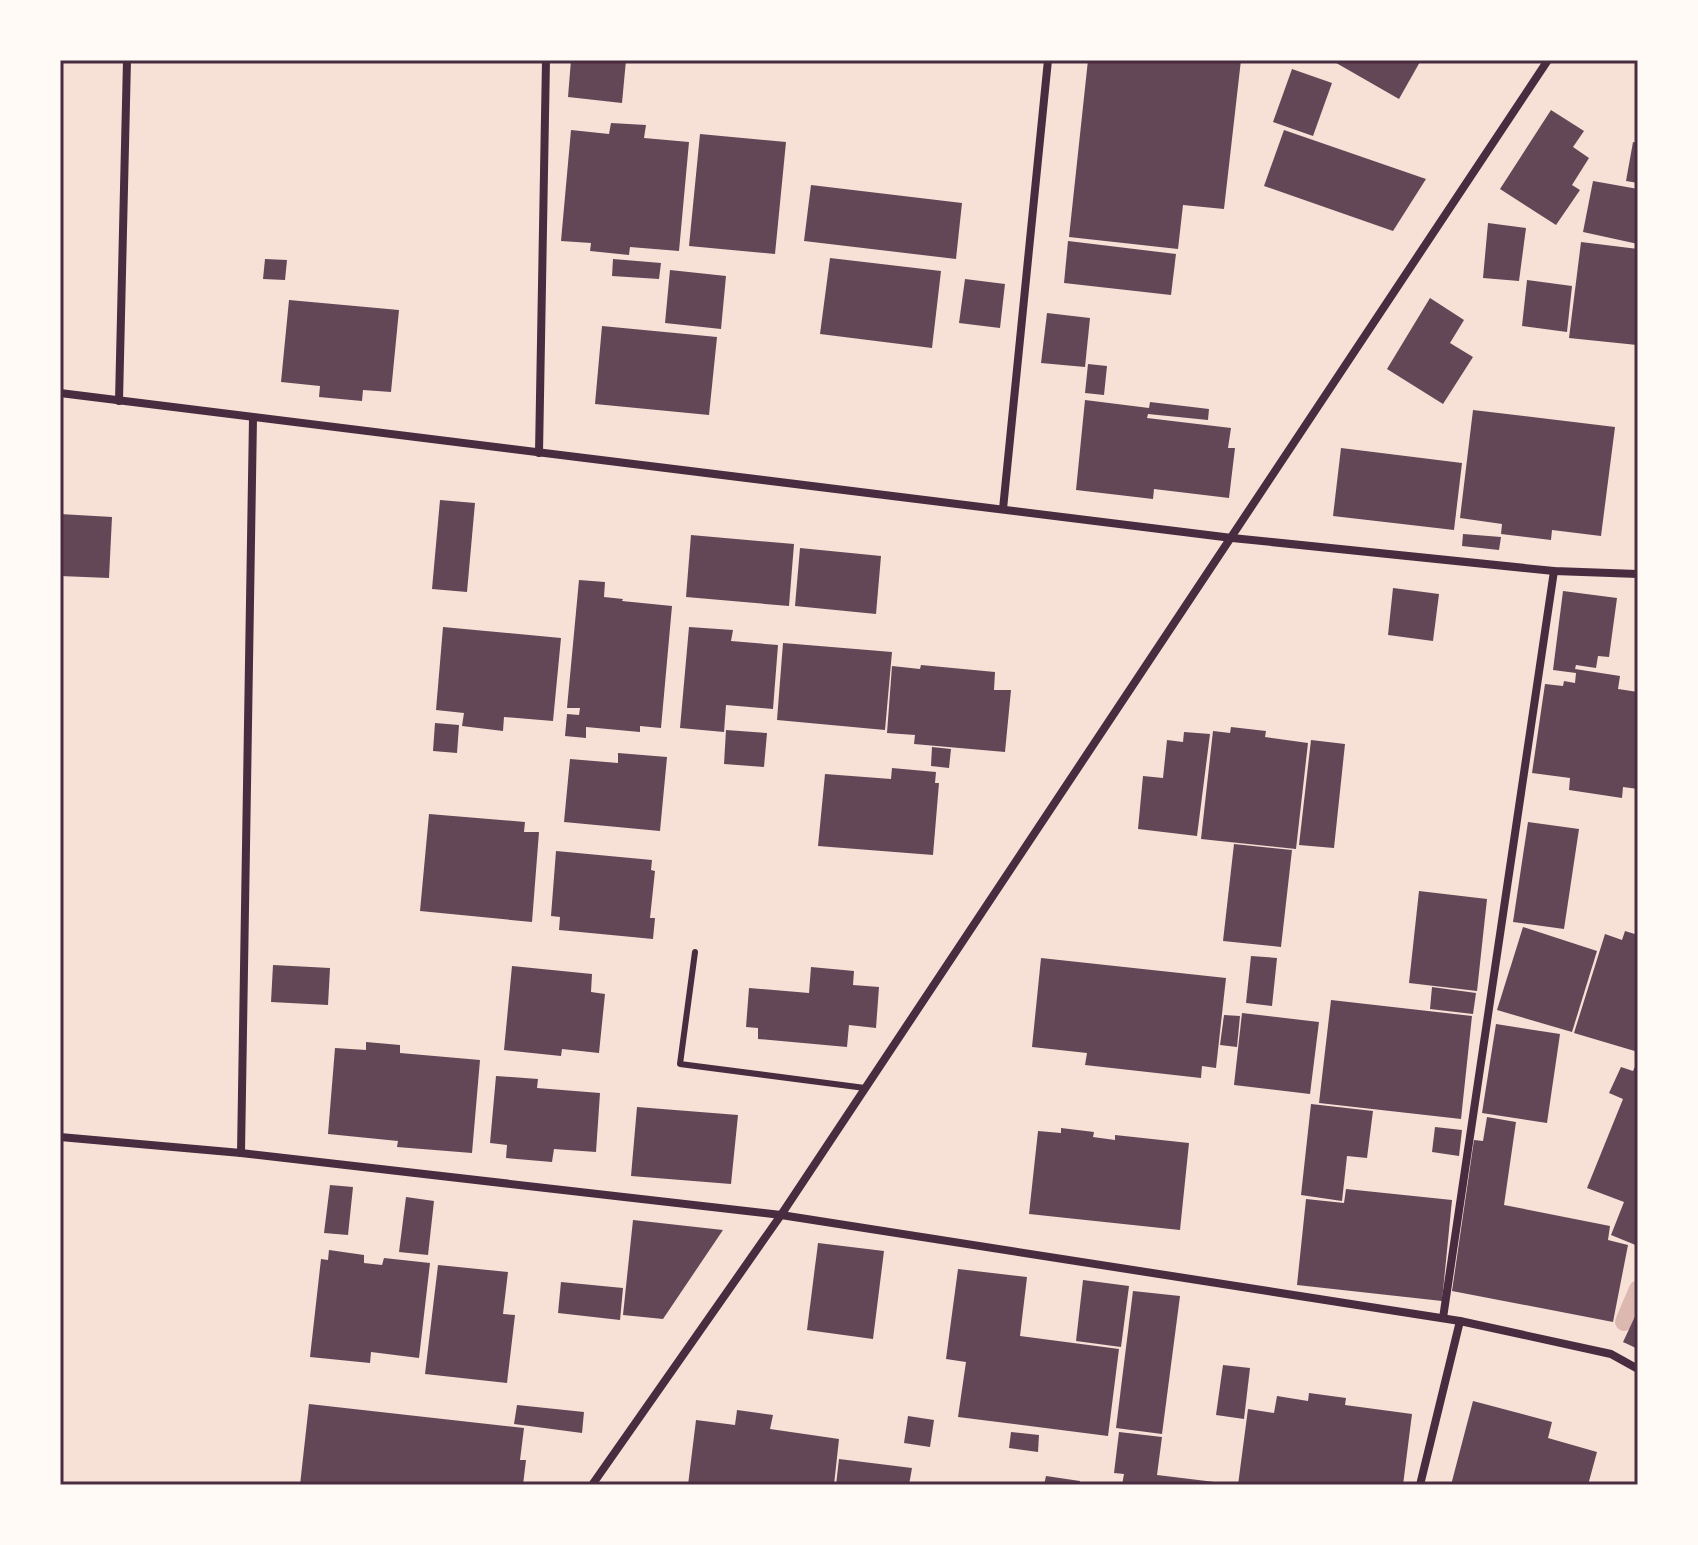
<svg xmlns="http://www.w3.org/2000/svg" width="1698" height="1545" font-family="Karla,sans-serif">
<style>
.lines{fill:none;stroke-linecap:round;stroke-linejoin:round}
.stream{stroke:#dcb8b0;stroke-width:18}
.building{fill:#644757}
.service{stroke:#4a2c40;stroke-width:6}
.minor{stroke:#4a2c40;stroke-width:8}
.neatline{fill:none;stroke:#4a2c40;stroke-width:3}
</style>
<rect width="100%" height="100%" fill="#f7e1d7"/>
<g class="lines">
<polyline class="stream" points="1624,1322 1638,1289"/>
</g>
<g class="building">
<polygon points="571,60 626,60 622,103 568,97"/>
<polygon points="1088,60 1241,60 1224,209 1183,205 1178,249 1069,237"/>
<polygon points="1331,60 1421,60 1399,99"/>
<polygon points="1292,69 1332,83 1313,136 1273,122"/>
<polygon points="1551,110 1584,131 1573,147 1589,158 1572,185 1580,190 1556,225 1500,189"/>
<polygon points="611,123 646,125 644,138 689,142 679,251 630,247 629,255 590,251 591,243 561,241 571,130 609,134"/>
<polygon points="1284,130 1426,179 1393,231 1264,186"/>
<polygon points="700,134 786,142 775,254 689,246"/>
<polygon points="1633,142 1638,143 1638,183 1626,181"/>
<polygon points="1593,181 1638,189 1638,244 1583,232"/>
<polygon points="811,185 962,203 956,259 804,241"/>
<polygon points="1488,223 1526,228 1519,281 1483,278"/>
<polygon points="1068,241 1176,254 1171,295 1064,283"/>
<polygon points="1581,242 1638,249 1637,345 1569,338"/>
<polygon points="830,258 941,271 932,348 820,334"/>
<polygon points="265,259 287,260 285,280 263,279"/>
<polygon points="613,259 661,263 659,279 612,276"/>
<polygon points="670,270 726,276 721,329 665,323"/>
<polygon points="965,279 1005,284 1000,328 959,323"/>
<polygon points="1527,280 1572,286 1567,332 1522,326"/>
<polygon points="1430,298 1464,320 1450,343 1473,357 1443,404 1387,369"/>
<polygon points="289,300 399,310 391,392 363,390 362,401 319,397 320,386 281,382"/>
<polygon points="1047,313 1090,318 1085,367 1041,363"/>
<polygon points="602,326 717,337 709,415 595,404"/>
<polygon points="1088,364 1107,366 1104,395 1085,393"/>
<polygon points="1085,400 1149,408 1150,402 1209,409 1208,420 1148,414 1147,418 1231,428 1228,448 1235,448 1229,498 1154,489 1153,499 1076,490"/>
<polygon points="1473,410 1615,427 1601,536 1552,530 1551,540 1501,534 1502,524 1460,518"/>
<polygon points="1341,448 1462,463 1454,530 1333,516"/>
<polygon points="440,500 475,503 467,592 432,589"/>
<polygon points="60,514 112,517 109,578 60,576"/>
<polygon points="1463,534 1501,537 1499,550 1462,546"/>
<polygon points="691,535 794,544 789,606 686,597"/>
<polygon points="800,548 881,556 876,614 795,606"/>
<polygon points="579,580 605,582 604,597 623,599 622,601 672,606 661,728 640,726 640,732 586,727 586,738 565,736 567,714 579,715 580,708 567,708"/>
<polygon points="1393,588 1439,594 1433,641 1388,635"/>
<polygon points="1563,591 1617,598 1609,657 1598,656 1596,668 1576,665 1575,669 1620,676 1618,689 1638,692 1638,789 1623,787 1622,798 1569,790 1570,778 1532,773 1545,684 1563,686 1564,681 1575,683 1576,673 1553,670"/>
<polygon points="443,627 561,638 553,721 504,717 503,731 462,726 464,713 436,710"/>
<polygon points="689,627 733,630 731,641 778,645 773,709 726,705 724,732 680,728"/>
<polygon points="783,643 892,652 885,730 777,720"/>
<polygon points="921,665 995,672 994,690 1011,690 1005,752 914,744 915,735 887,733 892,666 920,669"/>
<polygon points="435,723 459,725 457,753 433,751"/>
<polygon points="1231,727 1266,731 1265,737 1308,743 1296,849 1201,839 1213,731 1230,733"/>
<polygon points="726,730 767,733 764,767 724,764"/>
<polygon points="1184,732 1210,734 1197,836 1138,829 1143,776 1163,778 1167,740 1183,742"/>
<polygon points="1311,740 1345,744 1334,848 1299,845"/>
<polygon points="932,747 951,749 949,768 931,766"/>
<polygon points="618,753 667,757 660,831 564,822 570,759 618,763"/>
<polygon points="892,768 936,772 935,783 939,783 933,855 818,846 825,774 891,779"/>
<polygon points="429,814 525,822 524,832 539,832 532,922 420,911"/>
<polygon points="1528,822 1579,829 1564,929 1513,922"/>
<polygon points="1234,844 1292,850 1281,947 1223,941"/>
<polygon points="556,851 652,860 651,870 655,871 650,918 655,918 653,939 559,930 560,917 551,916"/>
<polygon points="1419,891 1487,899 1477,991 1409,983"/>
<polygon points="1523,927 1597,951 1572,1032 1497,1010"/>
<polygon points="1625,931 1638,935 1638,1052 1574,1033 1605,934 1622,940"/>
<polygon points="1251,956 1277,958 1272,1006 1246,1003"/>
<polygon points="1041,958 1226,978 1216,1068 1202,1066 1201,1078 1085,1065 1087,1053 1032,1047"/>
<polygon points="273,965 330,968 328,1005 271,1002"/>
<polygon points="512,966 592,974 591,992 605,994 599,1053 562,1049 561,1056 504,1050"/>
<polygon points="811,967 854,971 853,985 879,987 876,1028 849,1025 847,1047 758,1039 758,1028 746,1027 749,988 809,993"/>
<polygon points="1432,987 1476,993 1473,1014 1430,1009"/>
<polygon points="1331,1000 1472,1016 1461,1119 1319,1103"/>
<polygon points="1242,1013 1319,1022 1310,1094 1234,1085"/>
<polygon points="1224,1015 1240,1016 1237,1047 1220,1045"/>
<polygon points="1496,1024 1560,1034 1547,1123 1482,1113"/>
<polygon points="366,1042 400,1045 400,1053 480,1060 472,1153 397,1147 398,1141 328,1134 335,1048 366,1050"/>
<polygon points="1638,1060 1638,1246 1611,1235 1624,1202 1587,1188 1623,1099 1609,1093 1621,1067 1633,1071"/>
<polygon points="496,1076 538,1079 537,1088 600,1093 596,1152 554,1149 552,1162 506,1158 507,1145 490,1143"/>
<polygon points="1311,1104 1373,1111 1367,1158 1347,1156 1342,1201 1301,1195"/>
<polygon points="637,1107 738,1115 731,1184 631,1176"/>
<polygon points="1487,1117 1516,1122 1504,1205 1610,1226 1608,1240 1628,1245 1613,1322 1452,1291 1474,1140 1483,1141"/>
<polygon points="1435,1127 1462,1130 1459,1156 1432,1152"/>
<polygon points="1061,1128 1094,1132 1093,1137 1115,1140 1115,1135 1189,1143 1180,1230 1029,1214 1038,1131 1061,1133"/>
<polygon points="330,1185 353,1187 348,1235 324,1233"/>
<polygon points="1346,1189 1452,1200 1442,1301 1297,1285 1306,1199 1344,1203"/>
<polygon points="406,1197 434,1201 428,1255 399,1252"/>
<polygon points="633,1220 723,1230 663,1319 623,1315"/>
<polygon points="818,1243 884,1251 873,1339 807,1330"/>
<polygon points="329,1250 364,1255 364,1263 382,1265 384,1258 430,1263 419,1358 371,1352 370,1363 310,1357 321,1259 328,1260"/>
<polygon points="438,1265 508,1272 503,1314 515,1315 507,1383 425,1374"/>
<polygon points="958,1269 1027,1277 1020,1336 1119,1349 1108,1436 958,1417 966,1362 946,1359"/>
<polygon points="1083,1280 1129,1286 1121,1347 1076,1341"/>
<polygon points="561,1282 623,1288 620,1320 558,1313"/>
<polygon points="1133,1291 1180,1296 1162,1434 1116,1428"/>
<polygon points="1638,1310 1638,1349 1623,1342"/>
<polygon points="1223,1365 1250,1368 1244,1419 1216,1415"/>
<polygon points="1309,1393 1346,1398 1345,1405 1412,1414 1403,1485 1238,1485 1248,1409 1274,1413 1277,1396 1308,1401"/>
<polygon points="1473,1401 1552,1422 1548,1438 1597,1452 1588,1485 1451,1485"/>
<polygon points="309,1404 524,1428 520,1460 526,1460 523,1485 300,1485"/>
<polygon points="517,1405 584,1412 582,1433 514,1424"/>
<polygon points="737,1410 773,1415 770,1429 839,1439 834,1485 688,1485 696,1420 735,1425"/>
<polygon points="908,1416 934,1420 930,1447 904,1443"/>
<polygon points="1011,1432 1039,1435 1038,1452 1009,1448"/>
<polygon points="1119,1432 1162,1437 1157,1475 1223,1483 1223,1485 1122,1485 1124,1474 1114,1473"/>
<polygon points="839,1459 912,1468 909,1485 836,1485"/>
<polygon points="1046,1476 1080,1481 1080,1485 1044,1485"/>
</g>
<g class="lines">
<polyline class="service" points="695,952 680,1064 865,1088"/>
<g class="minor">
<polyline points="60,393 1232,538 1554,571 1638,574"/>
<polyline points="119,401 127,60"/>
<polyline points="539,453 546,60"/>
<polyline points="1003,509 1048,60"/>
<polyline points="60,1137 241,1153 781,1215 1460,1321 1611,1354 1638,1369"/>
<polyline points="241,1153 253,418"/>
<polyline points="1443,1318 1554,571"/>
<polyline points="592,1485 781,1215 1548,60"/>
<polyline points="1420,1485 1460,1321"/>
</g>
</g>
<rect width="1698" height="1545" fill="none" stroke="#fffaf5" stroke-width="124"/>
<rect x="62" y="62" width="1574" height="1421" class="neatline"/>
</svg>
